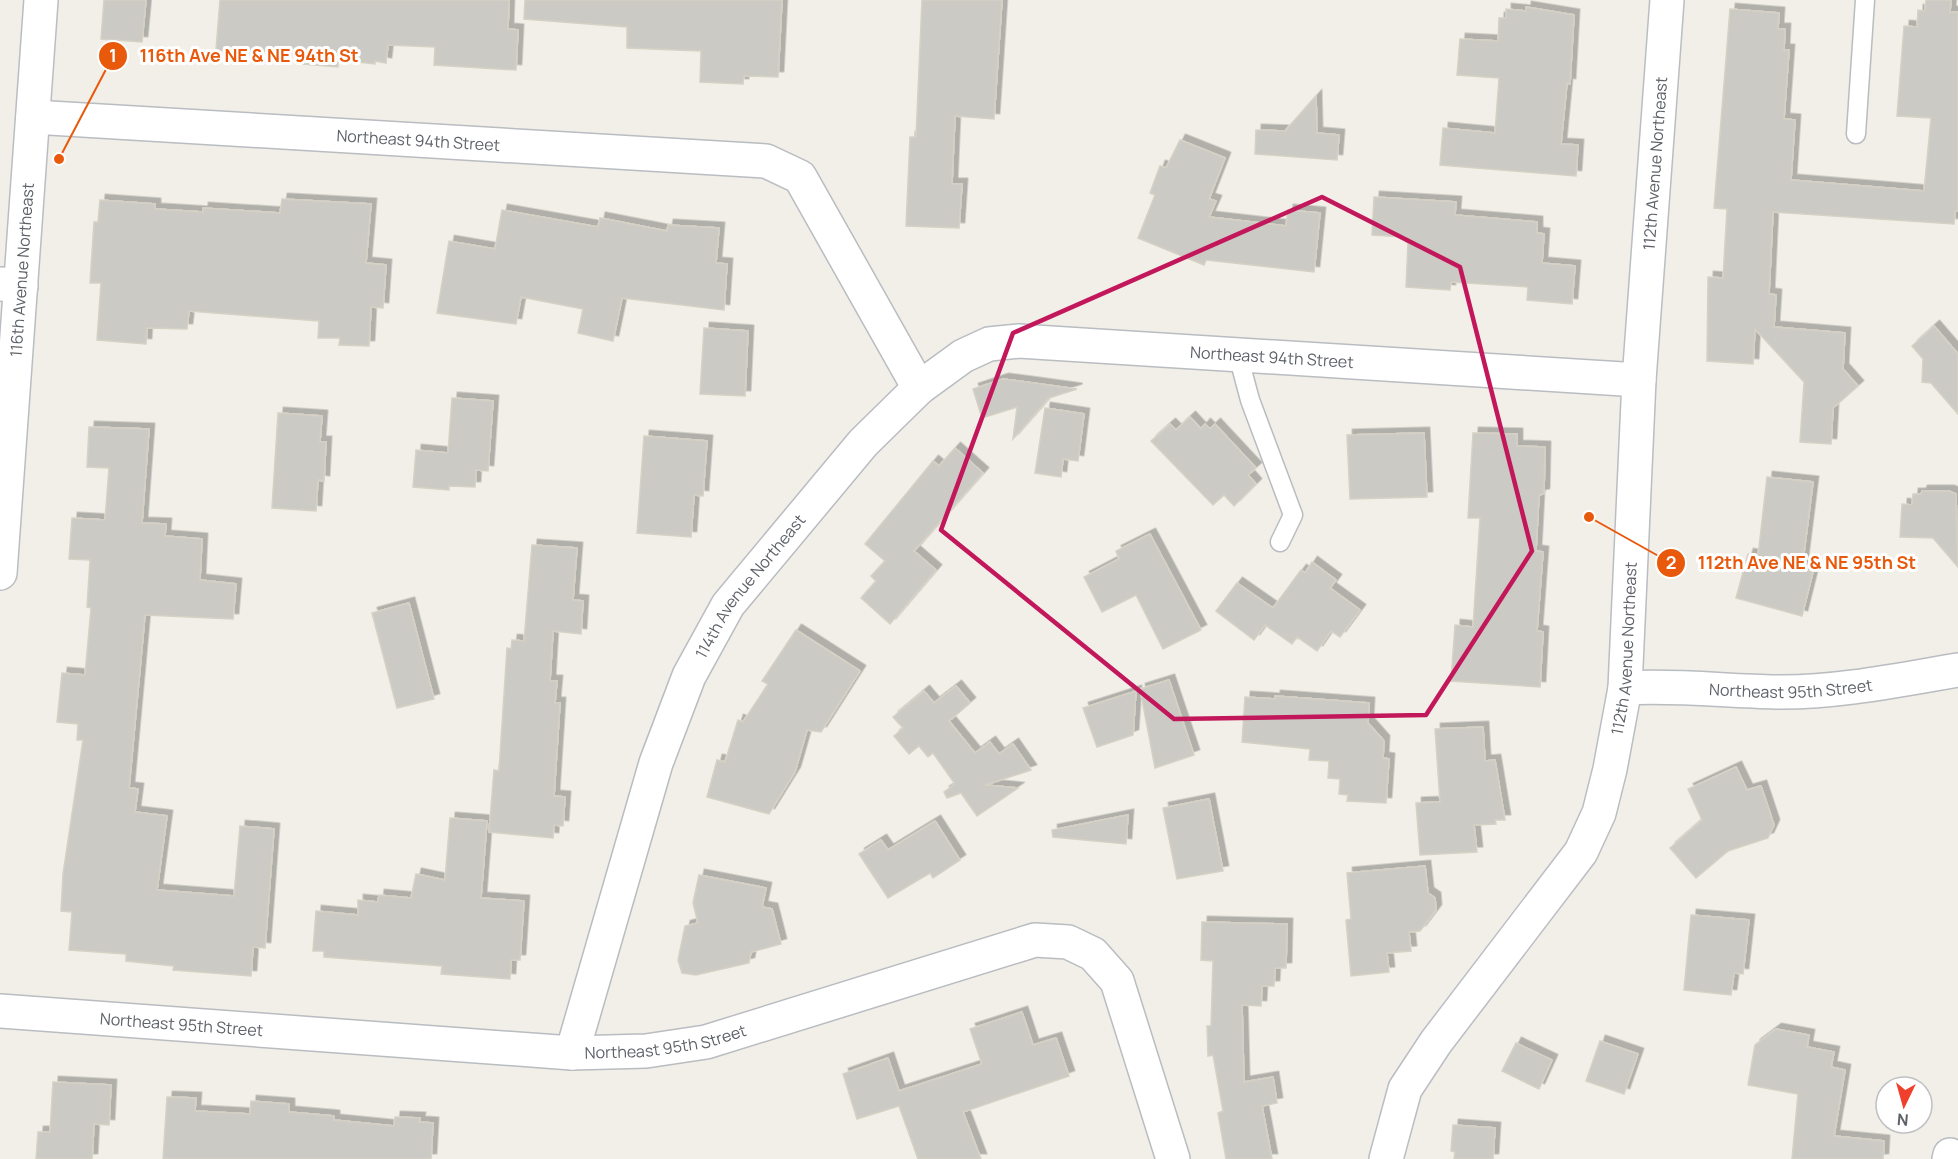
<svg xmlns="http://www.w3.org/2000/svg" width="1958" height="1159" font-family="Manrope,sans-serif">
<style>
.building{fill:#cccac4;stroke:#d6d1c5;stroke-width:1.5;filter:url(#shadow)}
.lines{fill:none;stroke-linecap:round;stroke-linejoin:round}
.lane-casing{stroke:#b9bcc1;stroke-width:21}
.street-casing{stroke:#b9bcc1;stroke-width:36}
.secondary-casing{stroke:#babdc3;stroke-width:36}
.lane{stroke:#fff;stroke-width:18}
.street{stroke:#fff;stroke-width:33}
.secondary{stroke:#fff;stroke-width:33}
.marked{fill:none;stroke:#c2185b;stroke-width:4.5;stroke-linejoin:round}
.labels{text-anchor:middle;stroke-width:6;stroke-linejoin:round;paint-order:stroke}
.street-label{font-size:16px;fill:#5e6268;stroke:#fff}
.leader{fill:none;stroke:#e8590c;stroke-width:2}
.callout-dot{fill:#e8590c;stroke:#fff;stroke-width:2}
.mark-label{font-size:18px;text-anchor:middle;font-weight:bold;fill:#fff}
.callout-label{font-size:18px;text-anchor:middle;font-weight:bold;fill:#e8590c;stroke:#fff;stroke-width:6;stroke-linejoin:round;paint-order:stroke}
</style>
<defs>
<filter id="shadow"><feDropShadow dx="5.5" dy="-5.5" stdDeviation="0" flood-color="#0004"/></filter>
</defs>
<rect width="100%" height="100%" fill="#f1efe7"/>
<g class="building">
<polygon points="104,0 146,0 142,42 101,39"/>
<polygon points="220,0 509,0 508,29 518,30 516,70 434,65 435,47 388,45 386,63 375,61 375,64 338,60 338,67 303,64 304,56 255,50 254,53 216,50"/>
<polygon points="525,0 782,0 778,77 744,76 743,84 700,82 701,51 627,48 627,27 524,19"/>
<polygon points="922,0 1002,0 994,119 955,116 952,184 962,184 959,228 906,226 910,137 916,137"/>
<polygon points="1926,0 1951,0 1950,12 1958,12 1958,211 1955,211 1954,224 1773,212 1769,294 1776,295 1774,327 1845,333 1843,369 1858,386 1833,408 1831,444 1800,442 1804,382 1755,329 1753,364 1707,361 1708,277 1723,278 1727,209 1714,208 1730,9 1779,13 1778,29 1785,29 1784,50 1789,50 1784,119 1795,120 1791,180 1924,191 1931,118 1897,116 1904,26 1917,27 1918,10 1925,11"/>
<polygon points="1526,7 1574,15 1570,84 1567,83 1561,144 1578,145 1576,176 1440,165 1443,128 1495,133 1499,78 1457,75 1460,39 1498,41 1499,18 1506,18 1506,9 1526,11"/>
<polygon points="1316,96 1317,133 1339,135 1337,160 1255,154 1256,130 1285,131"/>
<polygon points="1180,140 1225,158 1209,199 1216,201 1209,217 1286,226 1288,210 1320,213 1314,272 1206,260 1204,265 1138,238 1155,195 1150,193 1160,166 1166,168"/>
<polygon points="1374,197 1456,202 1455,215 1537,222 1537,233 1544,234 1542,263 1575,266 1572,304 1527,300 1528,287 1451,282 1450,290 1406,287 1408,242 1406,242 1406,237 1372,235"/>
<polygon points="282,199 371,204 366,263 386,265 383,308 371,307 369,346 339,345 340,338 318,338 319,321 189,311 187,329 147,328 146,344 97,340 101,283 90,283 94,222 98,222 100,200 155,204 155,209 203,212 203,208 280,213"/>
<polygon points="502,210 598,227 600,218 667,231 668,225 719,228 716,263 727,264 724,310 622,298 613,341 578,333 583,309 521,297 516,324 437,313 449,241 495,249"/>
<polygon points="1934,326 1958,354 1958,414 1931,383 1922,382 1923,359 1912,346"/>
<polygon points="704,328 748,331 745,396 700,394"/>
<polygon points="1003,379 1026,382 1077,389 1049,398 1013,439 1017,407 982,418 973,389"/>
<polygon points="452,398 493,401 488,471 476,470 475,487 449,486 449,490 413,487 416,450 448,453"/>
<polygon points="1045,408 1084,414 1078,461 1063,459 1061,477 1035,473"/>
<polygon points="278,413 322,416 320,442 326,442 324,481 318,480 316,511 272,508"/>
<polygon points="1190,417 1201,429 1205,424 1210,429 1215,424 1256,468 1248,475 1256,484 1234,506 1224,495 1213,505 1151,441 1170,424 1176,430"/>
<polygon points="89,427 149,429 142,523 166,524 165,536 202,539 200,580 236,584 233,619 145,615 129,788 138,789 135,812 167,816 157,890 234,896 240,826 274,829 265,948 253,947 251,976 173,970 174,966 126,961 126,954 69,950 72,912 61,911 63,874 83,740 77,740 78,724 57,722 62,673 85,675 91,608 87,607 90,560 69,559 72,518 105,520 109,468 87,467"/>
<polygon points="1424,433 1427,497 1350,499 1347,435"/>
<polygon points="1473,433 1517,434 1517,446 1545,447 1544,494 1539,495 1536,551 1543,552 1537,631 1543,632 1540,687 1451,681 1455,625 1473,627 1480,518 1468,518"/>
<polygon points="644,436 707,441 703,496 694,495 691,537 637,533"/>
<polygon points="955,448 983,473 914,551 936,570 890,624 861,598 876,581 871,576 885,561 865,544 933,461 939,466"/>
<polygon points="1767,477 1813,482 1802,569 1813,572 1802,616 1736,598 1748,554 1758,556"/>
<polygon points="1922,491 1949,491 1956,494 1958,567 1933,538 1900,537 1902,504 1912,505 1913,494 1921,494"/>
<polygon points="1150,534 1201,630 1163,649 1136,595 1102,612 1084,577 1119,559 1116,551"/>
<polygon points="532,545 577,548 573,600 583,601 581,634 553,631 550,681 557,681 555,703 560,703 554,796 565,797 563,826 554,825 553,838 489,832 494,770 499,771 507,648 511,649 512,640 524,641"/>
<polygon points="1312,562 1336,580 1330,588 1360,610 1340,637 1331,631 1317,651 1297,637 1292,644 1265,625 1254,640 1216,611 1237,583 1273,608 1301,570 1305,573"/>
<polygon points="409,603 434,699 397,708 372,613"/>
<polygon points="796,630 860,671 821,732 807,730 795,772 769,814 707,797 717,760 725,762 738,720 743,722 768,684 762,681"/>
<polygon points="1169,680 1194,755 1155,768 1140,689"/>
<polygon points="956,686 970,703 949,721 975,753 990,742 999,754 1013,744 1031,770 985,785 1018,788 977,816 961,793 947,798 944,792 955,784 933,753 928,757 919,746 909,754 894,736 903,728 893,717 924,691 934,703"/>
<polygon points="1136,691 1133,735 1097,747 1083,708"/>
<polygon points="1275,696 1369,703 1368,723 1384,741 1383,758 1389,759 1386,803 1347,801 1348,795 1339,794 1340,779 1328,778 1329,761 1309,760 1310,749 1242,742 1245,697 1275,699"/>
<polygon points="1483,727 1485,761 1495,760 1505,820 1495,820 1496,824 1474,825 1477,852 1420,855 1416,803 1440,802 1435,729"/>
<polygon points="1736,767 1747,790 1761,786 1774,825 1768,838 1728,851 1696,878 1670,848 1702,820 1688,789"/>
<polygon points="1209,799 1223,871 1177,879 1163,808"/>
<polygon points="1128,815 1126,844 1053,837 1052,830"/>
<polygon points="450,818 487,821 481,898 524,901 520,960 511,960 510,979 441,974 442,966 324,957 324,951 313,951 316,911 358,915 358,900 378,902 379,895 411,898 416,874 445,880"/>
<polygon points="935,821 960,860 933,878 930,873 888,898 859,854 881,840 888,850"/>
<polygon points="1425,866 1428,893 1435,898 1436,910 1420,931 1409,932 1411,951 1387,953 1389,972 1351,976 1346,920 1351,919 1347,873"/>
<polygon points="699,875 766,888 762,907 772,909 781,944 751,952 749,963 696,975 682,973 678,960 685,926 698,923 693,903"/>
<polygon points="1691,915 1749,920 1743,974 1734,973 1731,995 1684,990"/>
<polygon points="1202,922 1287,924 1286,968 1275,968 1274,986 1262,986 1261,1006 1242,1005 1244,1082 1273,1077 1277,1103 1262,1106 1272,1159 1226,1159 1218,1113 1223,1111 1213,1055 1208,1056 1207,1026 1211,1026 1213,961 1201,960"/>
<polygon points="1022,1012 1033,1045 1056,1038 1069,1076 963,1112 981,1159 918,1159 899,1106 857,1119 843,1074 888,1058 899,1091 982,1064 970,1029"/>
<polygon points="1776,1029 1809,1035 1807,1047 1834,1052 1831,1067 1845,1070 1834,1136 1884,1141 1883,1159 1792,1159 1798,1094 1748,1085 1755,1045"/>
<polygon points="1600,1041 1638,1054 1624,1094 1586,1081"/>
<polygon points="1516,1043 1552,1060 1539,1089 1502,1071"/>
<polygon points="53,1082 111,1085 109,1125 94,1124 92,1159 36,1159 38,1132 50,1132"/>
<polygon points="167,1097 196,1098 195,1111 250,1114 251,1101 289,1104 289,1112 334,1116 334,1120 394,1126 395,1117 420,1118 419,1122 433,1123 431,1159 163,1159"/>
<polygon points="1453,1125 1495,1128 1493,1159 1454,1159 1455,1152 1451,1151"/>
</g>
<g class="lines">
<defs>
<g id="lane">
<polyline points="1856,134 1865,0"/>
<polyline points="1238,355 1250,400 1293,515 1280,542"/>
</g>
<g id="street">
<path id="s1" d="M33,117L766,161L800,177L919,388"/>
<polyline points="0,284 21,286"/>
<path id="s2" d="M1625,688C1675,685 1725,691 1776,692C1836,693 1899,680 1958,670"/>
<path id="s3" d="M0,1011L572,1053L646,1051L706,1042L1035,940L1068,942L1093,954L1117,981L1173,1159"/>
<path id="s4" d="M572,1053L656,763L689,676L728,605L863,443L919,388L963,356L989,344L1019,341L1639,380"/>
<polyline points="1949,1159 1950,1155"/>
</g>
<g id="secondary">
<path id="s5" d="M0,573L41,0"/>
<path id="s6" d="M1386,1159L1405,1089L1436,1042L1581,852L1599,813L1610,769L1625,688L1639,380L1667,0"/>
</g>
</defs>
<use href="#lane" class="lane-casing"/>
<use href="#street" class="street-casing"/>
<use href="#secondary" class="secondary-casing"/>
<use href="#lane" class="lane"/>
<use href="#street" class="street"/>
<use href="#secondary" class="secondary"/>
</g>
<path class="marked" d="M1322,197L1460,267L1532,551L1426,715L1174,719L941,530L1013,333Z"/>
<g class="labels">
<g class="street-label">
<text dy="6" stroke="none"><textPath href="#s1" startOffset="386">Northeast 94th Street</textPath></text>
<text dy="6" stroke="none"><textPath href="#s6" startOffset="1064">112th Avenue Northeast</textPath></text>
<text dy="6" stroke="none"><textPath href="#s5" startOffset="304">116th Avenue Northeast</textPath></text>
<text dy="6" stroke="none"><textPath href="#s4" startOffset="1132">Northeast 94th Street</textPath></text>
<text dy="6" stroke="none"><textPath href="#s4" startOffset="504">114th Avenue Northeast</textPath></text>
<text dy="6" stroke="none"><textPath href="#s6" startOffset="578">112th Avenue Northeast</textPath></text>
<text dy="6" stroke="none"><textPath href="#s2" startOffset="166">Northeast 95th Street</textPath></text>
<text dy="6" stroke="none"><textPath href="#s3" startOffset="182">Northeast 95th Street</textPath></text>
<text dy="6" stroke="none"><textPath href="#s3" startOffset="668">Northeast 95th Street</textPath></text>
</g>
</g>
<path class="leader" d="M59 159L113 56M1589 517L1671 563"/>
<g class="callout-dot">
<circle cx="59" cy="159" r="6"/>
<circle cx="1589" cy="517" r="6"/>
<circle cx="113" cy="56" r="15"/>
<circle cx="1671" cy="563" r="15"/>
</g>
<g class="mark-label">
<text x="113" y="62">1</text>
<text x="1671" y="569">2</text>
</g>
<g class="callout-label">
<text x="249" y="62">116th Ave NE &amp; NE 94th St</text>
<text x="1807" y="569">112th Ave NE &amp; NE 95th St</text>
</g>
<g transform="translate(1904 1105) rotate(185)"><circle r="28" fill="#ffffff" stroke="#bfc0c3" stroke-width="1.5"/>
<path d="M0-4.5L10 22L0 15L-10 22Z" fill="#f13f2e"/>
<text y="-9" font-size="16" font-weight="bold" text-anchor="middle" fill="#5e6268">N</text>
</g>
</svg>
